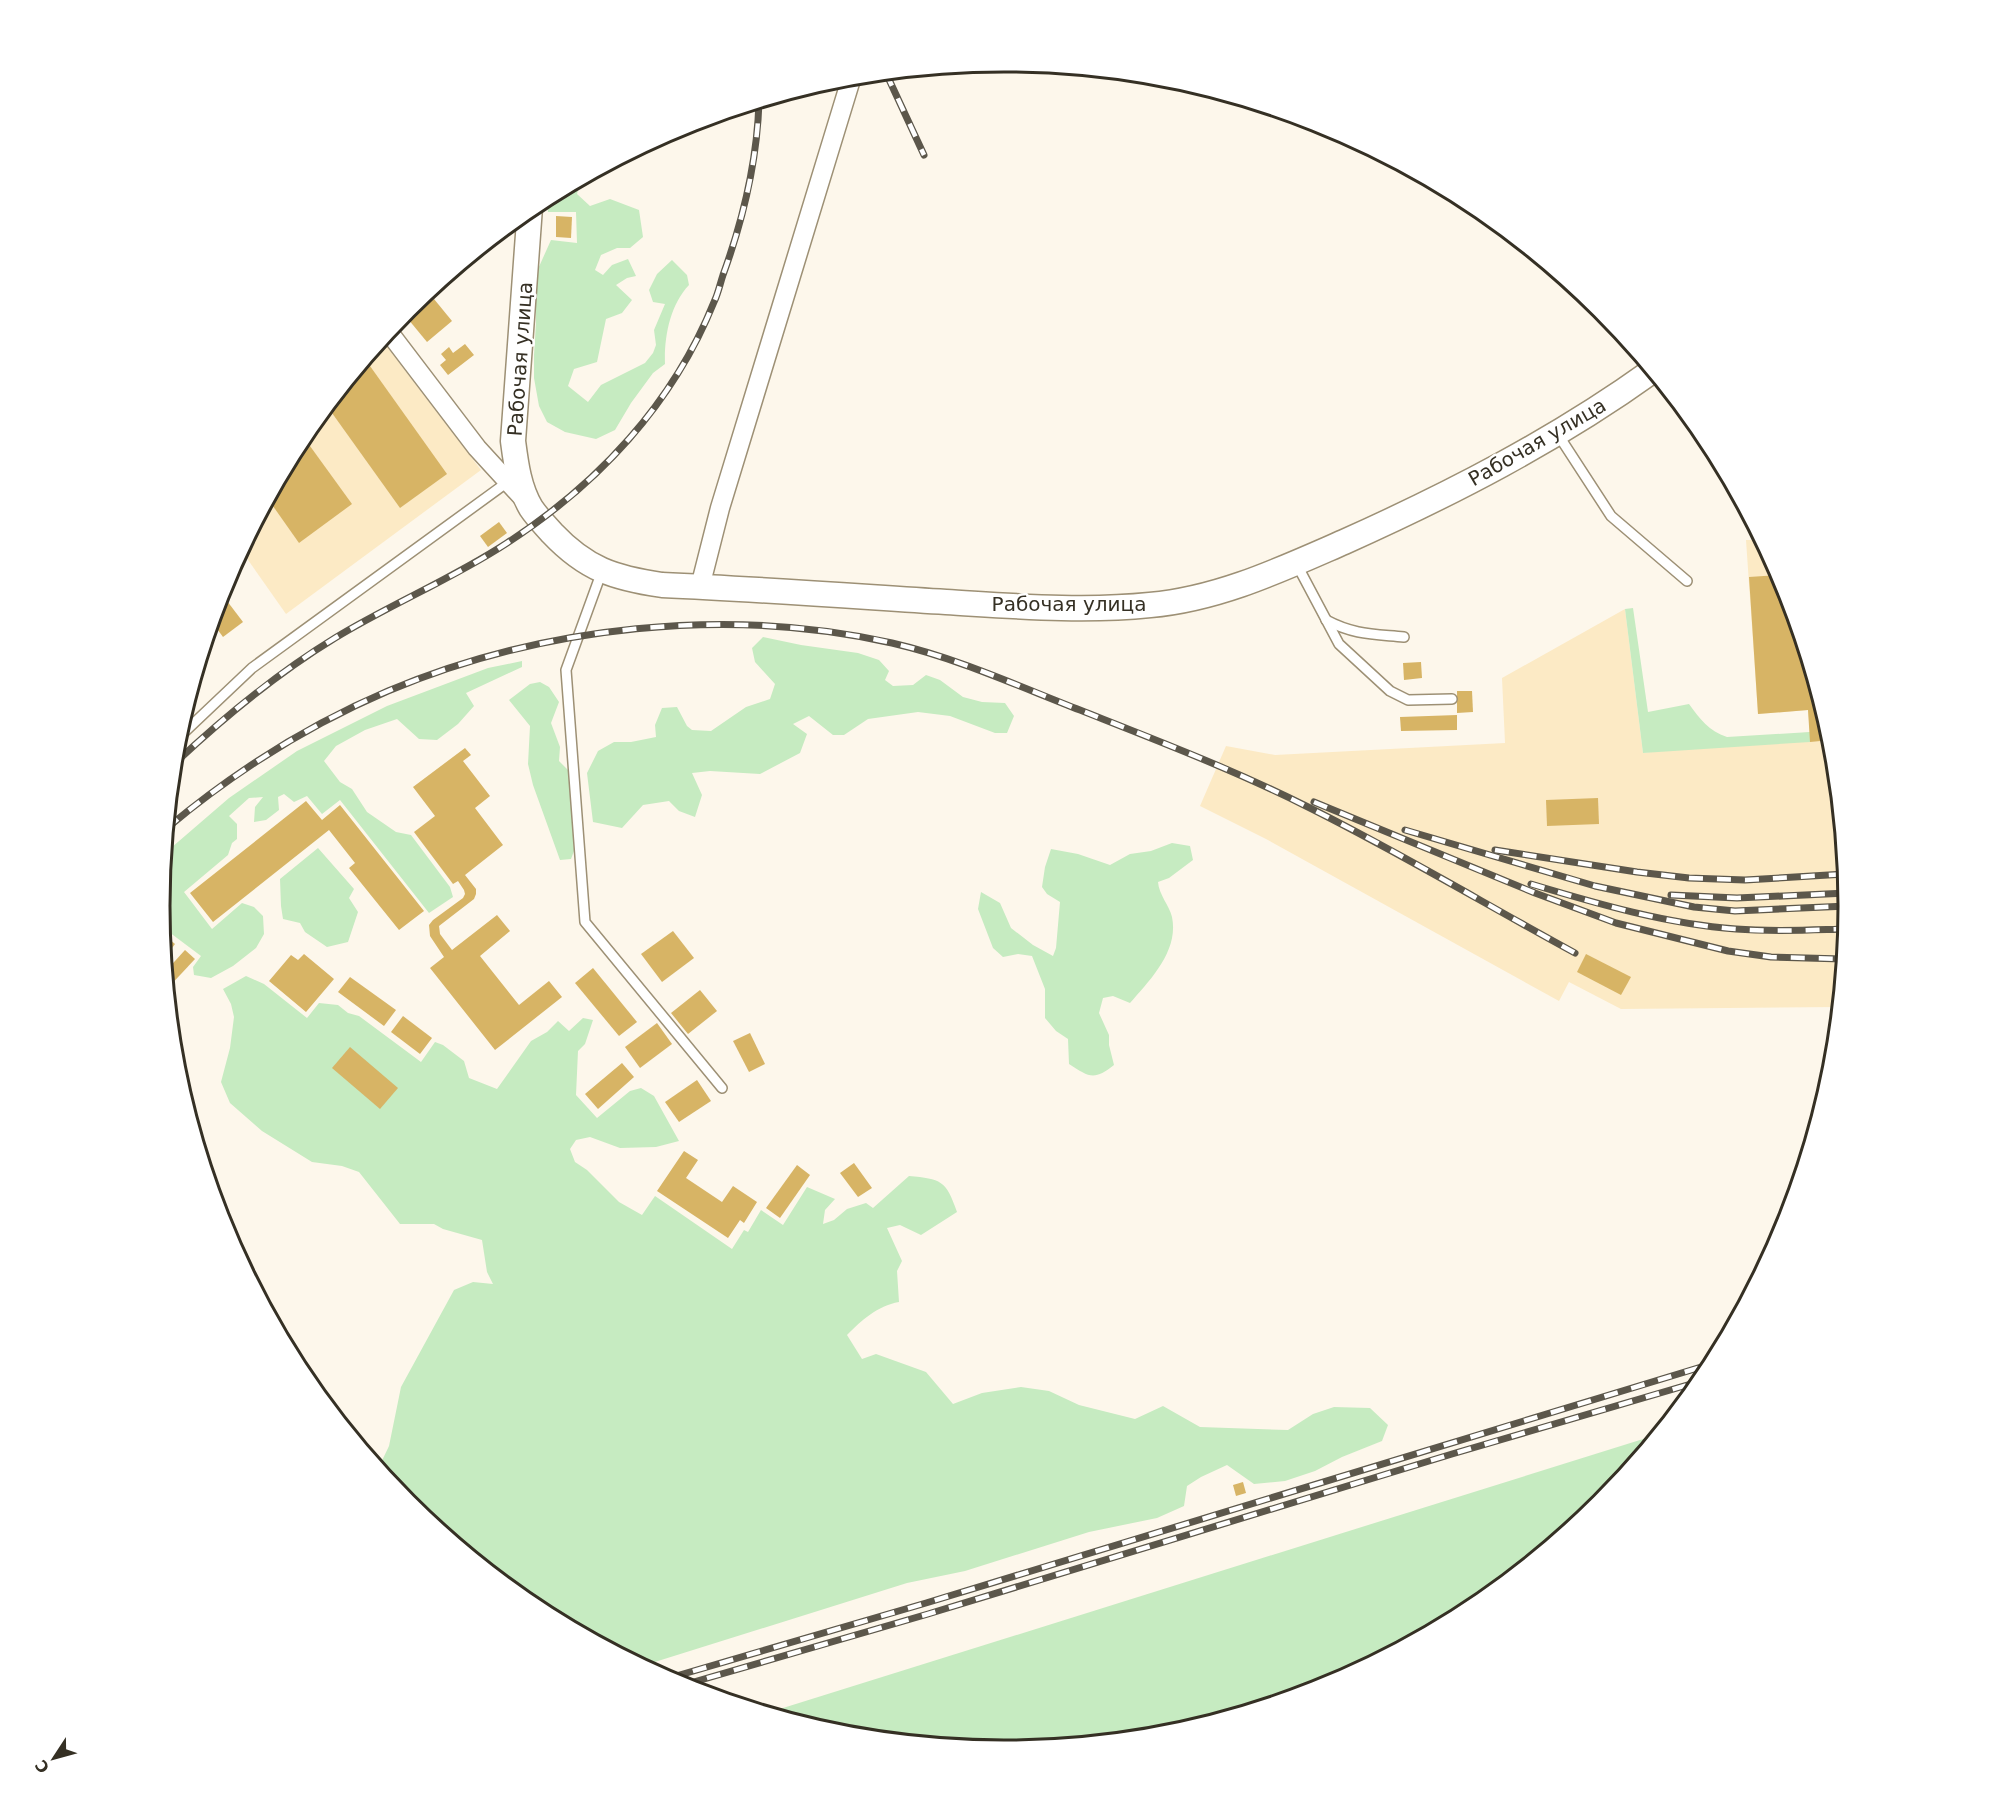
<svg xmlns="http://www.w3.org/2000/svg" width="2007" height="1812" font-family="'DejaVu Sans',sans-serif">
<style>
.built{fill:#fceac5}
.green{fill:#c6ebc1}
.building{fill:#d7b465}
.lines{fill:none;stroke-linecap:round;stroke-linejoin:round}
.service-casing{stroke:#9d9075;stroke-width:12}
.minor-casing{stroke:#9d9075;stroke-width:21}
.tertiary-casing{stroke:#9d9075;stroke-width:27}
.service{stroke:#fff;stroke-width:9}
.minor{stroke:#fff;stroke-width:18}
.tertiary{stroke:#fff;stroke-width:24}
.rail-casing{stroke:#5c574b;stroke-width:7}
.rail{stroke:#fff;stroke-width:4.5;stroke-dasharray:14;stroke-linecap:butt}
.labels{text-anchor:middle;stroke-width:5;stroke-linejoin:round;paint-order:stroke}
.street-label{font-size:20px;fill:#353024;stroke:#fff}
.rim{fill:none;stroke:#353024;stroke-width:3}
</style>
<rect width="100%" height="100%" fill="#fdf7eb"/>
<g class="built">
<polygon points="381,339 481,470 286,614 241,550 302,437"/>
<polygon points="1746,540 1761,540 1784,583 1832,742 1848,906 1838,1007 1621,1009 1569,982 1559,1001 1266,839 1200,806 1226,746 1275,755 1505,743 1502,678 1625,609 1643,753 1810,732 1808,710 1758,714"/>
</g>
<g class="green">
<path d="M581,179L577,194L590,206L610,199L639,210L643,237L630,248H617L601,255L595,270L603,275L612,265L628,259L636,276L627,278L616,285L632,300L622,313L606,319L597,362L574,369L568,386L588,402L601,385L645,363L653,353L656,345L654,330L665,304L653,302L649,290L657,274L672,260L687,275L689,285C670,305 664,337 665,364L653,373L631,403L615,430L596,439L565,432L547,422L539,406L534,378V355L536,323V289L538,269L551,240L577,243L576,212H548L546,198Z"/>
<path d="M1633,608L1648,712L1689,704C1700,719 1709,731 1727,737L1810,732V742L1643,753L1625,609Z"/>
<polygon points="763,637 801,645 858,653 879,660 889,671 885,680 893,686 913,685 926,675 940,680 963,697 982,702 1005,703 1014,716 1007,733 995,733 950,716 918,712 868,719 844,735 833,735 809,716 793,724 807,734 800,753 760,774 710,771 692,773 702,795 695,817 679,811 669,801 643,805 622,828 593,822 587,773 598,751 614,742 631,742 656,737 655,725 662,708 677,707 687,726 692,730 711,731 746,707 770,699 775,684 755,662 752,648"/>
<polygon points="522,661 522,667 466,693 474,706 458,724 437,740 419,739 397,719 365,730 336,746 324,761 340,782 352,789 367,812 396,832 411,835 450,887 453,897 429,913 340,800 322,814 307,796 294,802 284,794 278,797 279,810 266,820 254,822 255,807 263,797 249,798 229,816 237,824 237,839 232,843 228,855 184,892 212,929 242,903 254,907 263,916 264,934 256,948 233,966 211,978 194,975 193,967 201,956 161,926 160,919 168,889 163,884 161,886 164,854 229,798 297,751 387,706 488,668"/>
<polygon points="540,682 549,687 559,702 551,723 560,747 559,761 570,772 574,851 571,859 560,860 533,785 528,764 530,726 509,700 530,684"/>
<path d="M1172,843L1190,846L1193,860L1169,878L1158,882C1159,895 1169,905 1172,917C1179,951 1150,980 1130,1003L1113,996L1103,998L1099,1013L1109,1035V1045L1114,1065C1094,1081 1089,1077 1069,1064L1068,1039L1056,1031L1045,1018V989L1032,956L1018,954L1003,957L993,948L978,909L981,892L1000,903L1011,928L1033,945L1053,956L1056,948L1060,902L1047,894L1042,887L1045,867L1051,849L1078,854L1110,865L1130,854L1151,851Z"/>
<polygon points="318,848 354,889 349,898 358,912 348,942 327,947 305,932 300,923 283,919 281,906 280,879"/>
<path d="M246,976L264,984L307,1018L319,1003L338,1005L348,1013L359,1016L421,1062L435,1042L443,1045L464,1061L469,1078L497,1089L531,1041L547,1032L558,1021L569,1031L583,1018L593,1020L585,1044L578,1051L576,1095L597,1118L630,1091L641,1088L654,1096L679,1141L656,1147L620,1148L590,1137L576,1140L570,1149L575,1162L587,1170L619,1202L642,1215L655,1196L732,1249L744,1230L748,1232L761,1210L783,1225L807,1187L835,1199L825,1210L823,1224L834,1220L847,1209L866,1203L873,1208L909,1176C941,1179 946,1180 957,1212L921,1235L900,1225L887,1228L902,1261L897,1271L899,1302C877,1306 862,1320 847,1335L862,1359L876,1354L926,1372L953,1404L982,1393L1021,1387L1049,1391L1079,1405L1135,1419L1163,1406L1200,1427L1288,1430L1313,1414L1334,1407L1370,1408L1388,1425L1382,1441L1342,1457L1315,1471L1285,1481L1254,1484L1227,1465L1201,1477L1187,1486L1184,1506L1157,1518L1089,1532L965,1571L907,1583L642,1666L534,1608L406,1503L378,1469L389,1446L401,1387L454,1290L473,1282L493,1284L487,1272L482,1240L443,1229L434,1224H400L359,1172L342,1166L312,1162L262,1131L230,1103L221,1082L230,1048L234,1017L231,1004L223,989Z"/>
<polygon points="1656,1435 1600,1503 1472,1608 1326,1686 1168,1734 1003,1750 838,1734 767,1713"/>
</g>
<g class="building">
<polygon points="556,216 572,217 571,238 556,237"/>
<polygon points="434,299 452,321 427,342 408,319"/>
<polygon points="465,344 474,355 448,375 440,365 446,360 441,354 449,347 453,353"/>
<polygon points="365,359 447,474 400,508 327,406"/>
<polygon points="302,435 352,504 299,543 268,499"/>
<polygon points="499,522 507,533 488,547 480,536"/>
<polygon points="1779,575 1784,583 1807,660 1809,689 1816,689 1831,740 1810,742 1808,710 1758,714 1749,577"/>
<polygon points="224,597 243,622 223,637 212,622 218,601"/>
<polygon points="1421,662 1422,678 1404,680 1403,663"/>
<polygon points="1457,691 1472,691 1473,712 1457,713"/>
<polygon points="1457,715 1457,730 1401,731 1400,717"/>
<polygon points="465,748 471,755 463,761 490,796 475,808 503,845 465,875 476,889 476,894 474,899 439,926 440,934 452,950 497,915 510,931 480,956 519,1005 549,981 562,997 495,1050 430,968 444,957 430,936 429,925 433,920 463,898 465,894 464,890 458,881 453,884 414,832 435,816 413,787"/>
<polygon points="1598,798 1599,824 1547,826 1546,800"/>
<polygon points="306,801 322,820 340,805 424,911 399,930 349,868 355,863 329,830 213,922 190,893"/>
<polygon points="673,931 694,958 662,982 641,954"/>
<polygon points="162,933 175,944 164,959 163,948"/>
<polygon points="185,950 195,959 167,989 165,972"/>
<polygon points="304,954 334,979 306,1012 269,981 291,955 298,960"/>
<polygon points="1586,954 1631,977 1621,995 1577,972"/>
<polygon points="593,968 637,1022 619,1036 575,983"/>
<polygon points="350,977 396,1010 384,1026 338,992"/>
<polygon points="700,990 717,1011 688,1034 671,1013"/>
<polygon points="403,1016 432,1038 420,1054 391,1032"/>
<polygon points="657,1023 672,1044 640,1068 625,1047"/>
<polygon points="750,1033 765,1064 749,1072 733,1041"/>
<polygon points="350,1047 398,1088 380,1109 332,1068"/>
<polygon points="622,1063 634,1077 598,1109 585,1094"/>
<polygon points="697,1080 711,1101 679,1122 665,1102"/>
<polygon points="684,1151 698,1160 686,1178 722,1202 733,1186 757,1202 744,1223 740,1220 728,1238 657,1191"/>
<polygon points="854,1163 872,1188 858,1197 840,1173"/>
<polygon points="797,1165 810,1175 780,1218 766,1208"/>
<polygon points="1243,1482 1246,1493 1236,1496 1233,1485"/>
</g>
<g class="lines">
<defs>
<g id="service">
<polyline points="1557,433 1611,516 1687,581"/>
<polyline points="1296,563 1339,644 1390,691 1408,700 1452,699"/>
<polyline points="602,571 566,670 585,922 722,1088"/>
<path d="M1326,620C1354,635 1374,634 1404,637"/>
<polyline points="175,741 252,668 509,481"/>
</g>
<g id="minor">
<polyline points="388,331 477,448 522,497"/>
<polyline points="700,587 720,508 852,76"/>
</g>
<path id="tertiary" d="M530,207L513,441C516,464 519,488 531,508C537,517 545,525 552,533C586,569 614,578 662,585C757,589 851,596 946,602C1014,606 1082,612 1150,605C1219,599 1282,569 1344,542C1451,494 1556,440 1652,371"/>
</defs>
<use href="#service" class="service-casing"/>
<use href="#minor" class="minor-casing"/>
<use href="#tertiary" class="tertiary-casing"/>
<use href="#service" class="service"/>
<use href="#minor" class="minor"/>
<use href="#tertiary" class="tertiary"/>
<defs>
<g id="rail">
<polyline points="886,73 924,155"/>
<path d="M173,765C223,718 276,674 335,638C391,604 452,579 507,543C598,484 673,404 714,302C718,294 720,284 723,275C743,220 757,162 759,102"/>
<polyline points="1314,802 1535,893 1616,923 1728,951 1771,957 1843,959"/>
<path d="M167,828C233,773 308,725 388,691C542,626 728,606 892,643C957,658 1018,686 1080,710C1156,740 1232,769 1306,806C1397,851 1485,904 1575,953"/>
<polyline points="1405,830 1595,886 1694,907 1735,911 1848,906"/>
<polyline points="1495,850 1637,872 1689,878 1745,880 1845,874"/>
<path d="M1531,884C1598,904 1667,924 1736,929C1773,932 1809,930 1846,929"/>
<polyline points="1671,895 1737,898 1847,893"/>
<polyline points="666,1679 926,1603 1711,1364"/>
<polyline points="680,1686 928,1614 1452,1454 1701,1381"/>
</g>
</defs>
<use href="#rail" class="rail-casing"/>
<use href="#rail" class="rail"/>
</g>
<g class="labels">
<g class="street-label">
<text transform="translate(520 359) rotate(-86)" y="7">Рабочая улица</text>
<text transform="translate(1537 442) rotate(-30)" y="7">Рабочая улица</text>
<text x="1069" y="611">Рабочая улица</text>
</g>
</g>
<path d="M0 0H2007V1812H0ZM170 906a834 834 0 1 1 1668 0a834 834 0 1 1-1668 0Z" fill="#fff" fill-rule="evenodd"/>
<path class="rim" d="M170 906a834 834 0 1 1 1668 0a834 834 0 1 1-1668 0Z"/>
<g transform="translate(54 1758) rotate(234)" stroke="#ffffff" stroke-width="4.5" paint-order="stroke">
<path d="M0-4.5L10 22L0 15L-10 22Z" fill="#353024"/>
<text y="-9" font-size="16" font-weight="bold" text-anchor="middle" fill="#353024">С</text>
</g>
</svg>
